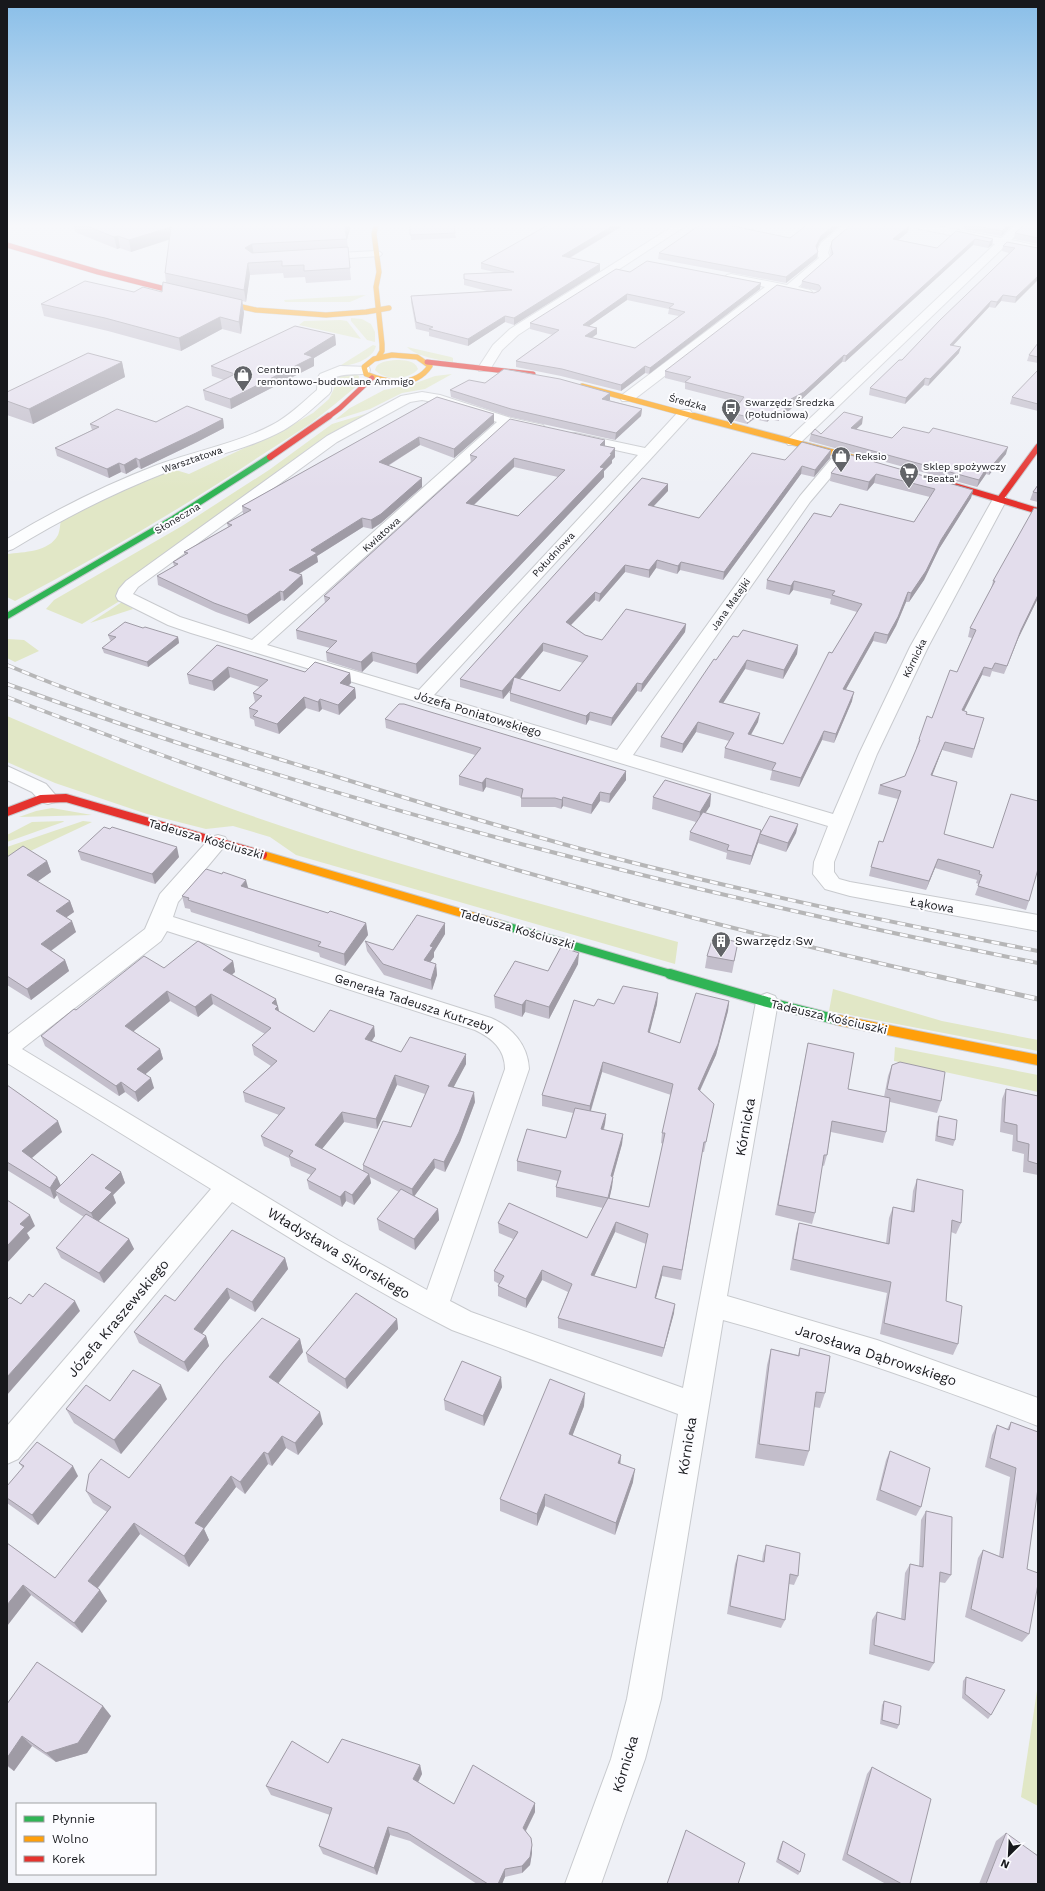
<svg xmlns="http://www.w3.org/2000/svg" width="1045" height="1891" font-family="'Work Sans',sans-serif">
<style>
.green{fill:#e1e7c6}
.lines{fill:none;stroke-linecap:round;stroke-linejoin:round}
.street-casing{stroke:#c8cace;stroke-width:2}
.fast-far2-casing{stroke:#c8cace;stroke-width:8}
.fast-far1-casing{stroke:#c8cace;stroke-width:10}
.fast-casing{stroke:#c8cace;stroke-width:12}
.slow-far3-casing{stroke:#c8cace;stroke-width:6}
.slow-far2-casing{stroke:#c8cace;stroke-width:8}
.slow-far1-casing{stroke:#c8cace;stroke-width:10}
.slow-casing{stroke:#c8cace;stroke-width:12}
.jam-far2-casing{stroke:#c8cace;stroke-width:6}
.jam-far1-casing{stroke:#c8cace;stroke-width:8}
.jam-casing{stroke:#c8cace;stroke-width:10}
.street{fill:#fcfdfe;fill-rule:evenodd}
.fast-far2{stroke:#30b455;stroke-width:6}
.fast-far1{stroke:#30b455;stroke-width:8}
.fast{stroke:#30b455;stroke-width:10}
.slow-far3{stroke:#ff9f0a;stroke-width:5}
.slow-far2{stroke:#ff9f0a;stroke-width:6}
.slow-far1{stroke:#ff9f0a;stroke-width:8}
.slow{stroke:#ff9f0a;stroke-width:10}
.jam-far2{stroke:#e5322d;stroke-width:5}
.jam-far1{stroke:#e5322d;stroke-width:6}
.jam{stroke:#e5322d;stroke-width:8}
.rail-far1-casing{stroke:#b6b6b7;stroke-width:4}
.rail-casing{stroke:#b6b6b7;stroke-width:5}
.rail-far1{stroke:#fcfcff;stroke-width:2.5;stroke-dasharray:8;stroke-linecap:butt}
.rail{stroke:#fcfcff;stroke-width:3.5;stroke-dasharray:10;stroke-linecap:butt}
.wall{fill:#c3becb;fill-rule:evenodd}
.shaded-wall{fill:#9f9ba5}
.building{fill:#e3ddec;stroke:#9f9ba5;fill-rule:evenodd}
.labels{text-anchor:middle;stroke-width:4;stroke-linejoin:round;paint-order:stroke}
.far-poi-label{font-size:10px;fill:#17181c;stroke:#fcfcff;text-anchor:start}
.far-street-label{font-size:10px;fill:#17181c;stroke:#fcfcff}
.street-label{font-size:12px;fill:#17181c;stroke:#fcfcff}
.poi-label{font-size:12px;fill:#17181c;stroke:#fcfcff;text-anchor:start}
.near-street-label{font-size:14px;fill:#17181c;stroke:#fcfcff}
</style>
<rect width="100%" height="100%" fill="#eef0f6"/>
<g class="green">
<polygon points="366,295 350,302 285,302 284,300"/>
<polygon points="351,318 362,319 371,324 375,332 375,342 367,340 351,321"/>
<polygon points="341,320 347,321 361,339 299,325 304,321"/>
<path d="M373,345L376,346C372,361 351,365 338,367Z"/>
<path d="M407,347L451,357L453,358V362C440,360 417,357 407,347Z"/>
<path d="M396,360C404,360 415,360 418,369C410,380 384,381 375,370C377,361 388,361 396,360Z"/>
<path d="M355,373L359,376L358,385C342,398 327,411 311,423C294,435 275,446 257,458C179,510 98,557 15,601L7,597V554C24,552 49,552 58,535C60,531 60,524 61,520L169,468L189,474L285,429L313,413L329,399L340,376Z"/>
<polygon points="452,374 425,389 402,393 370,409 335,420 350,408 384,390 413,384 435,376"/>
<polygon points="375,411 346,426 123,599 82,624 46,609 54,600 182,526 269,470 332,424"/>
<polygon points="122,602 133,609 90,623"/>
<polygon points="7,639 24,640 39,651 15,662 7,658"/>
<path d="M7,716C79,747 151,779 224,806C373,860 526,899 678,942L675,964L296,855L270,837L233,826L206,829L147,814L55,783L7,762Z"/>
<polygon points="52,808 92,815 19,817 36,811"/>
<polygon points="64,821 63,822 7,842 7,835 32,822"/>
<polygon points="83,821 92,822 7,862 7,847"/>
<polygon points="833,989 942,1021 1038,1040 1038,1051 829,1011"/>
<polygon points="895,1047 1038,1075 1038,1092 894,1061"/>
<polygon points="1038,1684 1038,1806 1021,1797"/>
</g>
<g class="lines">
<defs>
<g id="street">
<polygon points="675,225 687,225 518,335 502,350 489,371 479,371 478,368 493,345 510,329"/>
<polygon points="843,225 855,225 830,246 828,253 831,259 829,261 798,287 810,290 812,292 810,294 806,296 777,290 632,401 622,401 620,398 622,395 765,287 727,279 725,277 727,275 731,274 787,285 819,258 816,253 821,243"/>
<polygon points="910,225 932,225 1001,238 1015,225 1026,225 1011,240 1038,246 1038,252 1005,246 798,445 788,445 786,442 788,439 995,244 915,228"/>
<polygon points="376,251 380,252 382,254 380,256 319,260 313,257 319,254"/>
<path d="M340,366L369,367L370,370L369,373C354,376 346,372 331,379V391L329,394C314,407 301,420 284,430C248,450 205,457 167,472C113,493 62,519 13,549L7,551V539C55,510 105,485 157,465C195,451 236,444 272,425C289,416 303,402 317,390L318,377L320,374Z"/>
<path d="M422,392L440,395L511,418L543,425L545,428L543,431L538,432L510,426L267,645L419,690L638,455L570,440L568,437L570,434L575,433L645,448L680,410H690L692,413L690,416L434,695L617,750L800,496L837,452H847L849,455L847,458L810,502L633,755L833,814L859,754L910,647L993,499L995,496H1005L1007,499L928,647L877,754L834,862V872L839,879L850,882L1038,915V931L850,896L825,889L813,874L814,862L828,826L191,633L168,625L118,600L116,596L119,589L126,581L327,436L401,396ZM422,400L433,402L497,422L252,640L180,617L133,594L138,587L337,442L410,402Z"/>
<polygon points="7,766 46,784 58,798 55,802 48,804 41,802 32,792 7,780"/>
<path d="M218,835L225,837L228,842L178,902L173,917L491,1018C512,1027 528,1045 529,1069L450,1301L471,1312L683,1388L756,1002L759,996L767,993L775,996L778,1002L727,1296L877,1340L1038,1398V1426C935,1386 830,1349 723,1320L661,1699L645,1759L601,1884H565L611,1759L627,1699L678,1414L452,1330C377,1292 304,1247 232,1202L18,1459L7,1464V1426L211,1189L7,1063V1035L145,929L160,894L211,837ZM167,931L475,1030C492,1038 505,1049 505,1069L427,1290L338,1240L22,1049L161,941Z"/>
</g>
<polyline id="fast-far2" points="7,616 173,519 270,457"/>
<polyline id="fast-far1" points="499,924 674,975"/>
<polyline id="fast" points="670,974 767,1002 838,1020"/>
<g id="slow-far3">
<polyline points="376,225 374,234 379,272 376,287 382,344 382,351 378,358"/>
<polyline points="189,295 256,310 326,315 366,312 389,308"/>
<path d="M392,355L417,357L430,366C415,388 388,383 366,374L364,367L374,359Z"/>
<polyline points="582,386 697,417"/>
</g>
<polyline id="slow-far2" points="694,416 873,463"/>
<polyline id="slow-far1" points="263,855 499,924"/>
<polyline id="slow" points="838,1020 1038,1060"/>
<g id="jam-far2">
<polyline points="7,245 98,272 189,295"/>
<polyline points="427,362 533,374"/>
<polyline points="328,417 340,408 372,378"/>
</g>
<g id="jam-far1">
<polyline points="270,457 329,416"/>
<polyline points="945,483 1038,511"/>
<polyline points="1000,499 1038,447"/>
</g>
<polyline id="jam" points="7,812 41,799 66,798 263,855"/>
</defs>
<use href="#street" class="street-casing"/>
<use href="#fast-far2" class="fast-far2-casing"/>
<use href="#fast-far1" class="fast-far1-casing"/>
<use href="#fast" class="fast-casing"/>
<use href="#slow-far3" class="slow-far3-casing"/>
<use href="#slow-far2" class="slow-far2-casing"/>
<use href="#slow-far1" class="slow-far1-casing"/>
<use href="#slow" class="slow-casing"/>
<use href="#jam-far2" class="jam-far2-casing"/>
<use href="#jam-far1" class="jam-far1-casing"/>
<use href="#jam" class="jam-casing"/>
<use href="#street" class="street"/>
<use href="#fast-far2" class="fast-far2"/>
<use href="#fast-far1" class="fast-far1"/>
<use href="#fast" class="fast"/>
<use href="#slow-far3" class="slow-far3"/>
<use href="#slow-far2" class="slow-far2"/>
<use href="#slow-far1" class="slow-far1"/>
<use href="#slow" class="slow"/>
<use href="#jam-far2" class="jam-far2"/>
<use href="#jam-far1" class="jam-far1"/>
<use href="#jam" class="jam"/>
<defs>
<g id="rail-far1">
<path d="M7,665C111,709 220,741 328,774C421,803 513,831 607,856C749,893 893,923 1038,951"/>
<path d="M7,684C342,806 689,893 1038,963"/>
<path d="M7,697C90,729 173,760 258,789C478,864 704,924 931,975"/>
</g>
<polyline id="rail" points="927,974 1038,999"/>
</defs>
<use href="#rail-far1" class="rail-far1-casing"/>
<use href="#rail" class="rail-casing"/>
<use href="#rail-far1" class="rail-far1"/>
<use href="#rail" class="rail"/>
</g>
<g class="wall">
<polygon points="73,225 350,225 350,229 347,239 351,280 306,283 305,277 284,278 283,273 250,275 246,302 242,301 244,313 241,334 222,329 181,351 108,331 44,316 41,304 134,292 162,292 166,283 165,273 169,240 131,252 120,248 117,249 75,232"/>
<polygon points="410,225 455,233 456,238 411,240"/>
<polygon points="548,225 624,225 570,258 600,271 514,325 505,322 468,346 429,336 429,332 416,329 411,302 411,296 491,292 464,285 464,279 494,272 481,269 481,263"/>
<polygon points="807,225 841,225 820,242 817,249 818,252 817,258 786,283 658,259 659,253 790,238"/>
<polygon points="964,225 1013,225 1001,236 963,229"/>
<polygon points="1038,225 1038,244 1014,239 1015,233"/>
<polygon points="909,226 908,232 898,240 937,248 956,231 993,239 992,245 988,248 973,245 845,362 842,362 802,399 794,403 794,406 778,421 770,419 767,422 754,419 747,424 732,420 732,413 740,403 685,389 685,383 665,378 665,371 818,291 801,287 802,281 831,256 830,253 831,247"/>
<polygon points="1003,246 1038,248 1015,303 1001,301 995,308 989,307 953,345 959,353 928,386 924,385 905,404 869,395 870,388 902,360 1009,253 1002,251"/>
<path d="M630,272L760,289L649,374L645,373L621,391L561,376L516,367V361L553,335L530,329V323ZM627,300L669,309L668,314L679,316L635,348L592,338L597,334V328L589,326Z"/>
<polygon points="335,335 336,345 314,358 314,366 231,409 205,400 203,390 224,380 212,376 211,366"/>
<polygon points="1038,343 1038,363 1027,361 1029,355"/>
<polygon points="122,362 125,377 33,424 7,415 7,392"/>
<polygon points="1038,370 1038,411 1010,404 1012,397"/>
<polygon points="485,383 610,393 610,400 608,400 642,409 641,416 615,440 511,417 451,397 450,390"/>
<polygon points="437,397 494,414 494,423 454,458 420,445 388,466 422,478 422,487 381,523 372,529 363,527 317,556 318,562 299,574 302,575 303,584 284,601 281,600 249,624 216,612 158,585 157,576 174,566 173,562 185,555 184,552 228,527 227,523 243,514 242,506"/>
<polygon points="223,419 224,428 197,442 141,469 138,467 126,474 121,472 109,478 57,456 55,448 92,430 90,424"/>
<polygon points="862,424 856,429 892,438 1006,454 989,475 986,474 977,487 809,441 811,434 821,434"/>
<path d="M605,446L615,448V457L612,460V463L604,471V477L417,674L373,661L362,672L327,661L326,652L330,648L297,639L296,630L325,603L324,596L471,464L470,455ZM514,467L558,477L518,516L474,505Z"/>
<path d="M831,450L830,458L814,477L801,474L723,580L680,570L677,574L656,568L649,578L625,572L599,602L595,600L571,625L585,635L602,640L686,624L685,632L641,692L637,691L611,726L589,720L586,725L510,701V693L511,689L503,699L460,687V679L668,491L653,507L699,518L785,460ZM543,651L583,663L560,691L520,679Z"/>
<polygon points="847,454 973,490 971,498 939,549 924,580 909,602 906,602 896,626 886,644 873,641 846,689 852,701 834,743 822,740 799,787 770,780 772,771 724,758 725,748 729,741 696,732 682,753 660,747 661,737 716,660 738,637 798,645 797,654 783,679 745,669 723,703 758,722 751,735 783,744 832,653 857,612 830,604 831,599 793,590 789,595 766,589 767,580 831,517 914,522 930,497 874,483 867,491 830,481 831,473"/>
<polygon points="1038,485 1038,502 1030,500 1033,492"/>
<polygon points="1038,509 1038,598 1018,639 1004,674 992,671 990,677 982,675 964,711 967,714 984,718 972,758 942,750 932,775 944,834 993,848 1038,801 1038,875 1036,875 1029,901 1026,910 975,895 979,884 976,883 977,880 935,868 926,890 869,876 871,867 883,842 898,799 878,794 880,785 905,776 917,748 916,748 919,739 932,718 957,672 972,638 968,637 970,628 991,589 993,581"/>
<polygon points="108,635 178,637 179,643 148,667 104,653 102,648 111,641 110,640"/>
<polygon points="217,645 305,672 350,673 351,683 349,685 355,688 356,698 339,715 322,709 319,712 306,708 279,734 255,726 254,720 250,718 249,708 255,702 253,693 260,687 230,677 214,691 189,684 187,674"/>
<polygon points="385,719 626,780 609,803 600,801 591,814 563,806 561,809 555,807 521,807 521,797 486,787 483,792 459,785 459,776 475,755 386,728"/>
<polygon points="711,794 710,806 705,813 761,832 798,824 796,833 786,852 758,843 750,865 726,859 727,853 689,840 690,832 696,822 652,809 653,797"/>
<polygon points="110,829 179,857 155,884 81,860 78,851"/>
<polygon points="7,857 47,861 51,872 37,882 70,901 74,912 66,917 76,932 51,951 65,960 69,971 31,1000 7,985"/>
<polygon points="248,888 328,913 366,923 368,935 345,966 320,957 319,953 191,912 190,909 185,908 182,896"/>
<polygon points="445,934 434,952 434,957 430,962 436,964 437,975 432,990 384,975 367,951 365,941 393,950"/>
<polygon points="736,953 732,973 705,968 707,956"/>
<path d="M233,961L235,972L232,974L277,1006L279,1011L314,1032L374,1026L375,1036L372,1041L401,1052L466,1064L453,1087L475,1102L460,1142L445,1172L435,1168L414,1196L438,1209L439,1220L415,1250L379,1230L377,1219L399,1192L370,1177L371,1183L354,1205L346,1201L342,1207L309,1189L307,1180L311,1175L291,1166L289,1158L264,1146L261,1136L279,1115L245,1102L243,1092L271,1066L254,1055L252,1045L265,1034L213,1004L198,1017L170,1001L133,1031L160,1049L163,1059L145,1074L154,1088L138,1102L125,1092L119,1096L45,1046L41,1036L76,1010L164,968ZM397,1085L425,1094L411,1127L363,1165V1171L322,1149L344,1122L377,1129Z"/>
<polygon points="578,964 549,1019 525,1012 522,1017 495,1008 494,996 548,971"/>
<path d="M658,993L657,1004L649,1033L680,1043L729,1001L728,1011L716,1055L700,1091L714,1104L704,1152H702L681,1280L662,1276L656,1298L674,1313L662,1357L558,1328V1318L568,1292L542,1280L526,1308L498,1296V1286L499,1284L494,1281V1271L513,1239L499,1233L498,1223L587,1238L603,1208L556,1197V1187L558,1181L517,1171V1161L566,1138L573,1113L542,1106V1095L594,1006L614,1004ZM602,1072L671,1095L662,1133L661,1143L663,1144L649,1207L609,1199L612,1187L613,1177L622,1144L623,1134L604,1130L605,1124L606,1114L591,1111ZM615,1232L646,1244L636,1288L594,1276Z"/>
<polygon points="808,1043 848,1089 884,1097 888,1076 892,1065 941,1101 937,1113 890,1102 886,1132 883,1143 831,1132 827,1155 824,1166 822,1165 815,1213 812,1224 775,1215"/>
<polygon points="7,1085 62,1132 32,1158 57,1177 60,1186 121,1172 125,1183 113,1195 116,1203 98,1221 129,1239 134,1249 104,1283 61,1258 56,1248 84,1217 60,1202 57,1195 54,1199 7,1170"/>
<polygon points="1006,1089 1038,1096 1038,1175 1023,1172 1024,1154 1012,1151 1013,1135 1000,1132 1002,1099"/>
<polygon points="939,1116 955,1140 953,1146 935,1141 937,1122"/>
<polygon points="917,1179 961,1223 956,1234 951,1232 946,1301 958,1344 953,1355 880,1334 887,1293 790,1270 796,1234 799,1223 886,1243 889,1218 893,1207 911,1211 913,1191"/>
<polygon points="285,1258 288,1269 255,1312 230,1298 202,1334 206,1336 209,1346 188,1372 139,1343 134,1332 175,1301"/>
<polygon points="397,1319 398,1329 347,1389 308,1362 306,1353"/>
<polygon points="300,1339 303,1352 278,1383 323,1424 298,1455 286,1448 272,1466 268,1464 245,1494 236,1487 204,1529 209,1540 189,1567 140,1534 98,1588 107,1601 82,1633 31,1595 7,1626 7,1543 55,1578 107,1512 93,1503 86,1491 129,1478"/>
<polygon points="800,1348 825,1393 820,1408 814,1407 809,1451 804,1466 755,1458 767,1365 771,1349 798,1355"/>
<polygon points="502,1387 484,1426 445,1410 444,1400"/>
<polygon points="167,1399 121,1454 74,1423 66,1409 110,1401"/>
<polygon points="584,1406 572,1436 620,1464 633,1482 615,1535 545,1506 537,1526 500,1511 500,1499"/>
<polygon points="1011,1422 1027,1569 1029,1634 1022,1642 965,1617 978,1558 983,1550 999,1556 1010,1477 985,1467 992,1435 997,1425 1007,1429"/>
<polygon points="890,1451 921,1507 916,1516 876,1500 886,1460"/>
<polygon points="19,1463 78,1476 38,1525 7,1503 7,1486 23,1468"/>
<polygon points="926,1511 951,1575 945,1583 939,1582 934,1663 929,1671 869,1654 872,1620 877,1612 901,1619 905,1573 910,1564 919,1566 921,1520"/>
<polygon points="766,1545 798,1576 794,1585 789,1584 785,1620 781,1628 727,1614 735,1564 738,1555 762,1561 763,1554"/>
<polygon points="966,1677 991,1715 988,1719 962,1698 963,1681"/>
<polygon points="884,1701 899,1725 897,1729 880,1724 882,1705"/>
<polygon points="7,1704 111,1716 87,1753 56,1762 32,1746 14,1771 7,1766"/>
<polygon points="328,1763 420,1765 422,1774 418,1782 454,1804 535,1803 535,1812 526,1831 532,1853 530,1865 522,1873 505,1877 502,1884 477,1884 410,1841 390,1835 377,1875 323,1854 319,1846 330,1815 271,1795 266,1786"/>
<polygon points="872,1767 910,1884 886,1884 842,1860 867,1774"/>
<polygon points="1006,1833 1038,1884 979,1884 996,1841"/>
<polygon points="783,1841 800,1872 798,1875 776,1862 781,1844"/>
</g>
<g class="shaded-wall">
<polygon points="347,225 350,225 350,229 347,239 345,230"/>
<polygon points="614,225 624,225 562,262 562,256"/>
<polygon points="834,225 841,225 820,242 815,252 816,246 821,236"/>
<polygon points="1008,225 1013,225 1001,236 1002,231"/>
<polygon points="909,226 908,232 892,245 893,239"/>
<polygon points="171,227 173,238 131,252 129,240"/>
<polygon points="118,236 120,248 117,249 114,237"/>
<polygon points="975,239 973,245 845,362 846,356"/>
<polygon points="993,239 992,245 988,248 990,242"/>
<polygon points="252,244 254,256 245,248"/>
<polygon points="818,252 817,258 786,283 786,277"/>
<polygon points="248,263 250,275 246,302 244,290"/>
<polygon points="600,264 600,271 514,325 514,318"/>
<polygon points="1038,276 1038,280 1015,303 1016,297"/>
<polygon points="761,283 760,289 649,374 650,368"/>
<polygon points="627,294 627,300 582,331 583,325"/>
<polygon points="1003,295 1001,301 995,308 997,302"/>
<polygon points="242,300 244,313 241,334 239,322"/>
<polygon points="991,301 989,307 948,351 950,345"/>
<polygon points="505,316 505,322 468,346 468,339"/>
<polygon points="220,317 222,329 181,351 179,338"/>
<polygon points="597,328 597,334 585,342 585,336"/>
<polygon points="335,335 336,345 314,358 314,366 231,409 230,399"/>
<polygon points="961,347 959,353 928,386 930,379"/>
<polygon points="844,355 842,362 802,399 794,403 794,406 778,421 779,414 791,399"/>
<polygon points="122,362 125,377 33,424 29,409"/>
<polygon points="645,366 645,373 621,391 621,385"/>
<polygon points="925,378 924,385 905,404 906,398"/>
<polygon points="610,393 610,400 601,406 602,399"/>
<polygon points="642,409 641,416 615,440 616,433"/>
<polygon points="755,412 754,419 747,424 748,417"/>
<polygon points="771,412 770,419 767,422 768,415"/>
<polygon points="494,414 494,423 454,458 454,449"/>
<polygon points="863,417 862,424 850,435 851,428"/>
<polygon points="223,419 224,428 197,442 141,469 139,460"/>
<polygon points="419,437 420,445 379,471 379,462"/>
<polygon points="605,440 605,449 600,445"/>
<polygon points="1008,447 1006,454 989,475 990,468"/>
<polygon points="615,448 615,457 612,460 612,463 604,471 604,477 417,674 416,664 600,467 610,454"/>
<polygon points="831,450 830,458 814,477 815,470"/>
<polygon points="136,458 138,467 126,474 124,465"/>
<polygon points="514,458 514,467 466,512 466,503"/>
<polygon points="119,463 121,472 109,478 107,469"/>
<polygon points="802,466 801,474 723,580 724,572"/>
<polygon points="987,467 986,474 977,487 979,480"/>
<polygon points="876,474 874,483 867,491 869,482"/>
<polygon points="422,478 422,487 381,523 372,529 371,520"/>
<polygon points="668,484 668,491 647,513 648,505"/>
<polygon points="973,490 971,498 939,549 924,580 909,602 911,593 941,540"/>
<polygon points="362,518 363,527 317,556 318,562 290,579 289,570 311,550"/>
<polygon points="657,560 656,568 649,578 649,570"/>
<polygon points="681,562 680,570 677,574 678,566"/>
<polygon points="625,565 625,572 599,602 600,594"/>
<polygon points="302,575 303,584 284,601 283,592"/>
<polygon points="794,581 793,590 789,595 791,586"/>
<polygon points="280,591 281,600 249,624 247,615"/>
<polygon points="595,592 595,600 566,630 566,622"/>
<polygon points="908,592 906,602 896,626 886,644 888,635"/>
<polygon points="1038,595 1038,598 1018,639 1004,674 1007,666 1021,630"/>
<polygon points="686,624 685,632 641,692 642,684"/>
<polygon points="875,632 873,641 841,698 843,689"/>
<polygon points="178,637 179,643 148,667 147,662"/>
<polygon points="543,643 543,651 503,699 502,691"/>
<polygon points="798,645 797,654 783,679 784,670"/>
<polygon points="372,652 373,661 362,672 361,662"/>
<polygon points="747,660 745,669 718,711 719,702"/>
<polygon points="228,667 230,677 214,691 212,681"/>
<polygon points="984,667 982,675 960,719 962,710"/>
<polygon points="350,673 351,683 341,693 340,683"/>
<polygon points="637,683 637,691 611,726 612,718"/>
<polygon points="355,688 356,698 339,715 338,705"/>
<polygon points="854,692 852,701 834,743 836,734"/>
<polygon points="304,697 306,708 279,734 277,724"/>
<polygon points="320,699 322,709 319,712 318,702"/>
<polygon points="590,712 589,720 586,725 586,716"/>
<polygon points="760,713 758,722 746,743 748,734"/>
<polygon points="698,722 696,732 682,753 683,744"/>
<polygon points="824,731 822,740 799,787 801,778"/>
<polygon points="945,742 942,750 929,784 931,775"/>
<polygon points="626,771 626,780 609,803 610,794"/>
<polygon points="486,778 486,787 483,792 482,783"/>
<polygon points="600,792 600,801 591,814 592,805"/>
<polygon points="711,794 710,806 699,823 700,812"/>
<polygon points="563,797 563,806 561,809 562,800"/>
<polygon points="798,824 796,833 786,852 788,843"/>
<polygon points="760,834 758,843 750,865 752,856"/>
<polygon points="177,847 179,857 155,884 152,874"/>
<polygon points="938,859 935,868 926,890 929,881"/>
<polygon points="47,861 51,872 31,886 27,875"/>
<polygon points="246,880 249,891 241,886"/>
<polygon points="70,901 74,912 60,922 56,911"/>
<polygon points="72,921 76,932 45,955 41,944"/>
<polygon points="366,923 368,935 345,966 344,954"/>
<polygon points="445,923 445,934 434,952 434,957 424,970 424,960 430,946"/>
<polygon points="579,953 578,964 549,1019 549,1007"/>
<polygon points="65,960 69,971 31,1000 27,989"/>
<polygon points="233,961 235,972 226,980 223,970"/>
<polygon points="436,964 437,975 432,990 431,980"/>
<polygon points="167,991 170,1001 128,1036 125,1026"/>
<polygon points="658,993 657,1004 647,1043 648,1032"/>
<polygon points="211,994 213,1004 198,1017 195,1007"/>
<polygon points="276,999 278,1007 278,1006 280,1016 272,1003"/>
<polygon points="526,1000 525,1012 522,1017 522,1005"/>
<polygon points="729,1001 728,1011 716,1055 696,1099 698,1089"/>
<polygon points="374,1026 375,1036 366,1049 365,1039"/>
<polygon points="160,1049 163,1059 140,1079 137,1069"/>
<polygon points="466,1054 466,1064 449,1096 448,1086"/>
<polygon points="603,1062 602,1072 589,1116 590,1106"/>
<polygon points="395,1075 397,1085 377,1129 376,1119"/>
<polygon points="151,1078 154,1088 138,1102 135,1092"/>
<polygon points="121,1082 125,1092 119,1096 116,1086"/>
<polygon points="474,1092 475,1102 460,1142 445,1172 444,1162"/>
<polygon points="342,1112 344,1122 317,1155 315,1145"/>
<polygon points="606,1114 605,1124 600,1139 601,1129"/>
<polygon points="58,1121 62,1132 27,1162 22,1151"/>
<polygon points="623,1134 622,1144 610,1187 611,1176"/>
<polygon points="434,1159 435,1168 413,1198 412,1189"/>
<polygon points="121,1172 125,1183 113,1195 116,1203 96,1224 91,1213 105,1188"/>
<polygon points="369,1174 371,1183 354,1205 352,1195"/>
<polygon points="57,1177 62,1188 55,1191 57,1195 54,1199 50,1188"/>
<polygon points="613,1177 612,1187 607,1209 608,1198"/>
<polygon points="345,1191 346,1201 342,1207 340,1197"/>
<polygon points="438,1209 439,1220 415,1250 414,1239"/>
<polygon points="30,1215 35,1226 27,1233 30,1238 7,1263 7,1246 20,1224"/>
<polygon points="616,1222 615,1232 590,1285 591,1275"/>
<polygon points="129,1239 134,1249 104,1283 99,1273"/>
<polygon points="285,1258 288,1269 255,1312 252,1302"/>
<polygon points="663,1266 662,1276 653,1308 655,1298"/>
<polygon points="542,1270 542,1280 526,1308 526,1299"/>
<polygon points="227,1288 230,1298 198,1339 194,1329"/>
<polygon points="75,1301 80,1311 7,1395 7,1377"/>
<polygon points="675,1304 674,1313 662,1357 664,1348"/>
<polygon points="397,1319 398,1329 347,1389 345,1379"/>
<polygon points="206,1336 209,1346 188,1372 184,1362"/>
<polygon points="300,1339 303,1352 273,1390 269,1377"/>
<polygon points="501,1377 502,1387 484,1426 483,1416"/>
<polygon points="161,1385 167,1399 121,1454 114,1440"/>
<polygon points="585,1393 584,1406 568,1447 569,1434"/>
<polygon points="320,1412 323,1424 298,1455 295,1443"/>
<polygon points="282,1436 286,1448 272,1466 268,1454"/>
<polygon points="264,1452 268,1464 245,1494 240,1482"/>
<polygon points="621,1455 620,1468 618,1463"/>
<polygon points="73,1466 78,1476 38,1525 32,1515"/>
<polygon points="635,1469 633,1482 615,1535 616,1523"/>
<polygon points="231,1476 236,1487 204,1529 209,1540 189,1567 184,1556 195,1523"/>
<polygon points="545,1494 545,1506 537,1526 537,1514"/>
<polygon points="134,1523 140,1534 95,1591 88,1581"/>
<polygon points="23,1585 31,1595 7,1626 7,1605"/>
<polygon points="100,1590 107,1601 82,1633 74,1623"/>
<polygon points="103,1706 111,1716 87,1753 56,1762 46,1753"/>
<polygon points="22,1736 32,1746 14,1771 7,1765 7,1758"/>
<polygon points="420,1765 422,1774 415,1788 413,1779"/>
<polygon points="535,1803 535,1812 523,1836 523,1828"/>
<polygon points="388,1827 390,1835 377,1875 374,1868"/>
<polygon points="532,1845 532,1853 530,1865 522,1873 522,1866"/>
<polygon points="505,1869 505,1877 502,1884 498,1884"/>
</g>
<g class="building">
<polygon points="84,225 347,225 345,230 347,239 252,244 245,248 252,253 348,247 350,268 304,271 304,265 282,266 282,261 248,263 244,290 165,273 171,227 129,240 118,236 114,237"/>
<polygon points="410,225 454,225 455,233 410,235"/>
<polygon points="548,225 614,225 562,256 600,264 514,318 505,316 468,339 429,329 433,327 416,322 411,296 512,290 464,279 464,274 514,272 481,263"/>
<polygon points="700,225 728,225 790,238 807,225 834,225 821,236 816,246 818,252 786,277 659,253"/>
<polygon points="851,225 903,225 909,226 893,239 937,248 956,231 993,239 990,242 975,239 846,356 844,355 804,392 791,399 795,400 779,414 771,412 768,415 755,412 748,417 732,413 744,397 685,382 691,377 665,371 777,285 814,293 819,291 821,288 819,285 802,281 833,254 831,247 832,241"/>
<polygon points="971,225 1008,225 1002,231"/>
<polygon points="1024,225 1038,225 1038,238 1015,233"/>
<polygon points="1007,242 1038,248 1038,276 1016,297 1003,295 997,302 991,301 950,345 961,347 930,379 925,378 906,398 870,388 899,360 902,360 940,320 1015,248 1003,246"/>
<path d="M647,261L761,283L650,368L645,366L621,385L562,369L516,361L559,330L530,323L616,269L630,272ZM627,294L674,304L669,308L685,312L635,348L585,336L597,328L583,325Z"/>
<polygon points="85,281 134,292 143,287 162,292 163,282 242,300 239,322 220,317 179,338 105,318 41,304"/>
<polygon points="295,326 335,335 304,354 313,357 230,399 203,390 235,374 211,366"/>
<polygon points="1038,343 1038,357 1029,355"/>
<polygon points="88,353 122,362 29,409 7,401 7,392"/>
<polygon points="504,369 560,379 610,393 602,399 642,409 616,433 511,409 450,390 469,380 485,383"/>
<polygon points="1038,370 1038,404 1012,397"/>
<polygon points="437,397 494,414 454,449 419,437 379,462 422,478 381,514 371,520 362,518 311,550 317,553 289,570 302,575 283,592 280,591 247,615 214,603 157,576 178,564 173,562 188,553 184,552 232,525 227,523 251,510 242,506"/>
<polygon points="187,406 223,419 196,433 139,460 136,458 124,465 119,463 107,469 55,448 99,427 90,424 117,409 156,422"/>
<polygon points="844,412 863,417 851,428 892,438 903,427 929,433 933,428 1008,447 990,468 987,467 979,480 811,434 815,429 821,434"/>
<path d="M510,419L605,440L600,445L615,448L610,454H612L600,467L604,468L416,664L372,652L361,662L326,652L337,641L296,630L330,598L324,596L477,457L470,455ZM514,458L565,470L518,516L466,503Z"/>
<polygon points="802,442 831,450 815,470 802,466 724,572 681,562 678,566 657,560 649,570 625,565 600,594 595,592 566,622 585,635 602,640 626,609 686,624 642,684 637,683 612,718 590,712 586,716 510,693 514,677 560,691 588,656 543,643 502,691 460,679 642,478 668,484 648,505 699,518 752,453 785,460"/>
<polygon points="847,454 973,490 941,540 926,571 911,593 908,592 898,617 888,635 875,632 843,689 854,692 836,734 824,731 801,778 772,770 776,763 725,748 734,733 698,722 683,744 661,737 714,659 716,660 733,636 738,637 743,630 798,645 784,670 747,660 719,702 760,713 748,734 783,744 829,652 832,653 862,604 832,595 835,591 794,581 791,586 767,580 814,513 831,517 840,504 914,522 935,489 876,474 869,482 831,473"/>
<polygon points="1038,485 1038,493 1033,492"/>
<polygon points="1034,508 1038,509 1038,595 1021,630 1007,666 995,663 992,669 984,667 962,710 967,712 966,714 984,718 974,749 945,742 931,775 957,782 944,834 993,848 1011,794 1038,801 1038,869 1029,901 978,886 982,875 979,874 980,871 938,859 929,881 871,867 879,841 883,842 901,791 880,785 905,776 920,740 919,739 927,716 932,718 950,670 957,672 976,630 970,628 995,581 993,581"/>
<polygon points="125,622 143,628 145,627 178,637 147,662 102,648 116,637 108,635"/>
<polygon points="217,645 305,672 315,662 350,673 340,683 355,688 338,705 320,699 318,702 304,697 277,724 253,716 258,711 249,708 262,696 253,693 268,680 228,667 212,681 187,674"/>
<polygon points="399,704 404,704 626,771 610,794 600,792 592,805 563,797 562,800 555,798 521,798 523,789 486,778 482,783 459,776 481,748 385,719"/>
<polygon points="665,780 711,794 700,812 653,797"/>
<polygon points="703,812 761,830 760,834 770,816 798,824 788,843 760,834 752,856 727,850 729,845 690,832"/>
<polygon points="104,827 110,829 112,827 177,847 152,874 78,851"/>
<polygon points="23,846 47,861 27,875 70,901 56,911 72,921 41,944 65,960 27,989 7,976 7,857"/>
<polygon points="206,869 222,874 223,872 246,880 241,886 328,913 330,911 366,923 344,954 318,946 321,942 188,900 189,898 182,896"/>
<polygon points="417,915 445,923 430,946 433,947 424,960 436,964 431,980 383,964 365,941 393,950"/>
<polygon points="713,937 738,942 734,961 707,956"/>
<polygon points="198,941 233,961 223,970 276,999 272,1003 278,1006 275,1009 314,1032 330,1010 374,1026 365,1039 401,1052 410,1037 466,1054 448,1086 474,1092 459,1132 444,1162 434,1159 412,1189 363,1165 383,1121 411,1127 429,1086 395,1075 376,1119 342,1112 315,1145 369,1174 352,1195 345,1191 340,1197 307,1180 316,1169 289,1156 293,1151 261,1136 285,1108 243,1092 277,1061 252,1045 271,1028 211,994 195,1007 167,991 125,1026 160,1049 137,1069 151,1078 135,1092 121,1082 116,1086 41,1036 74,1009 76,1010 144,956 164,968"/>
<polygon points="561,947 579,953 549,1007 526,1000 522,1005 494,996 515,961 548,971"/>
<path d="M623,986L658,993L648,1032L680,1043L696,993L729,1001L718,1044L698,1089L714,1104L706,1142H704L682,1270L663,1266L655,1298L675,1304L664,1348L558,1318L572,1284L542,1270L526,1299L498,1286L504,1276L494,1271L518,1232L498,1223L509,1203L587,1238L608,1198L556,1187L561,1171L517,1161L527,1129L566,1138L575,1108L606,1114L601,1129L623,1134L611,1176L613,1177L608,1198L649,1207L665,1133H662L673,1084L603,1062L590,1106L542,1095L574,1000L594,1006L598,999L614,1004ZM616,1222L648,1234L636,1288L591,1275Z"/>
<polygon points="808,1043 854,1053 848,1089 890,1098 886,1132 832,1121 827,1155 824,1155 815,1213 778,1205"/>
<polygon points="900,1062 945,1072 941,1101 887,1089 892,1065"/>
<polygon points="7,1085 58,1121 22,1151 57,1177 50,1188 7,1162"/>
<polygon points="1006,1089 1038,1096 1038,1164 1028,1161 1029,1144 1017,1141 1017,1125 1004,1122"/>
<polygon points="939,1116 957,1120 955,1140 937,1136"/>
<polygon points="92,1154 121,1172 105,1188 112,1192 91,1213 55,1191"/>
<polygon points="917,1179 963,1190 961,1223 952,1220 946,1301 962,1306 958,1344 884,1323 891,1282 793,1259 799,1223 889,1244 893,1207 914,1212"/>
<polygon points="401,1189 438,1209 414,1239 377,1219"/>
<polygon points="7,1200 30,1215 20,1224 25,1227 7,1246"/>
<polygon points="86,1214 129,1239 99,1273 56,1248"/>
<polygon points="232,1230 285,1258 252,1302 227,1288 194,1329 206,1336 184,1362 134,1332 165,1295 175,1301"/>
<polygon points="45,1283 75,1301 7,1377 7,1300 10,1297 21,1304 29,1294 33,1297"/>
<polygon points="356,1293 397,1319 345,1379 306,1353"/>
<polygon points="262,1318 300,1339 269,1377 320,1412 295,1443 282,1436 268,1454 264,1452 240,1482 231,1476 195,1523 204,1528 184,1556 134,1523 88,1581 100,1590 74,1623 23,1585 7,1605 7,1543 55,1578 111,1507 86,1491 89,1474 101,1459 129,1478 223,1362"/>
<polygon points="800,1348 830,1356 825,1393 816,1392 809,1451 759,1444 771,1349 799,1356"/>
<polygon points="462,1361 501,1377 483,1416 444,1400"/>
<polygon points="133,1370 161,1385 114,1440 66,1409 86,1385 110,1401"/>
<polygon points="550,1379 585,1393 569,1434 621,1455 618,1463 635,1469 616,1523 545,1494 537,1514 500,1499"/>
<polygon points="1011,1422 1038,1432 1038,1488 1027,1569 1038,1573 1038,1584 1029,1634 971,1609 983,1550 1003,1558 1016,1468 990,1458 997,1425 1009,1430"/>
<polygon points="37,1442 73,1466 32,1515 7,1498 7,1486 24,1466 19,1463"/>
<polygon points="890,1451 930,1468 921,1507 880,1490"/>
<polygon points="926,1511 952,1517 951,1575 940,1572 934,1663 874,1645 877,1612 905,1620 910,1564 923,1567"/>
<polygon points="766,1545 800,1553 798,1576 790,1574 785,1620 730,1606 738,1555 764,1562"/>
<polygon points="37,1662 103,1706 78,1743 46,1753 22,1736 7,1758 7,1704"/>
<polygon points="966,1677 1005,1690 991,1715 965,1694"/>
<polygon points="884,1701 901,1706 899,1725 882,1720"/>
<polygon points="342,1739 420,1765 413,1779 454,1804 473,1765 535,1803 523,1828 531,1838 532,1845 530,1857 522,1866 505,1869 498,1884 488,1884 408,1833 388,1827 374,1868 319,1846 332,1808 266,1786 292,1741 328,1763"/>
<polygon points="872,1767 931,1799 910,1884 902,1884 847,1854"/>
<polygon points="686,1830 745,1863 738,1884 667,1884"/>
<polygon points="1006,1833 1038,1856 1038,1884 986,1884"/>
<polygon points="783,1841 805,1854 800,1872 778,1859"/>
</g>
<linearGradient id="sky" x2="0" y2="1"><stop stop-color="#89bee8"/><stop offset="0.46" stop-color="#f7f8fb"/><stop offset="1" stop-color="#f7f8fb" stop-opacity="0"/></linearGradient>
<rect width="1045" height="490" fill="url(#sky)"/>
<defs>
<symbol id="shop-pin" viewBox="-11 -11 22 30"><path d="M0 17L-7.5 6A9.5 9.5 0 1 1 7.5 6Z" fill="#626468" stroke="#fcfcff"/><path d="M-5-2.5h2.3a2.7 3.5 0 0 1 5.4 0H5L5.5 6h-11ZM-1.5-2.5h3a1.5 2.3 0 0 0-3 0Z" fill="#fff"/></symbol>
<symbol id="bus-pin" viewBox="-11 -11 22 30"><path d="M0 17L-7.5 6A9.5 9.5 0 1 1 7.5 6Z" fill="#626468" stroke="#fcfcff"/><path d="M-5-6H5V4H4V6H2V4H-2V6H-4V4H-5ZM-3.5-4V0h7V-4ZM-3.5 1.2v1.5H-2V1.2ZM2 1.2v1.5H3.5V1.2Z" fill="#fff"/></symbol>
<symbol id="supermarket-pin" viewBox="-11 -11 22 30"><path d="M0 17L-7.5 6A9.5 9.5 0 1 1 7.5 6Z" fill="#626468" stroke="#fcfcff"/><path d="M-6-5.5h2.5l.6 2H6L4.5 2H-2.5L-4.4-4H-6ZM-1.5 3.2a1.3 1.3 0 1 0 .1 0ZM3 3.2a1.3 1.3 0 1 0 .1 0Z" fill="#fff"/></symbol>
<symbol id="building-pin" viewBox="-11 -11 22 30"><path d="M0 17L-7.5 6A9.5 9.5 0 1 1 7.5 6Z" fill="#626468" stroke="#fcfcff"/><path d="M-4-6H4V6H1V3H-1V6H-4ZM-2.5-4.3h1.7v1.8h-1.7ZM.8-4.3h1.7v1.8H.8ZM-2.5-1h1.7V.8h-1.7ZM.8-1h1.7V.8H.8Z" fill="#fff"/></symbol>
</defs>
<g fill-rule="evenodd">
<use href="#shop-pin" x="232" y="364" width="22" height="30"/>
<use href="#bus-pin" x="720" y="397" width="22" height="30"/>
<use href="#shop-pin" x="830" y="445" width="22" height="30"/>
<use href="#supermarket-pin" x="898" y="461" width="22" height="30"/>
<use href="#building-pin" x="710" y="930" width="22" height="30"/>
</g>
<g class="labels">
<g class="far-poi-label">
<text x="257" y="373">Centrum<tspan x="257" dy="12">remontowo-budowlane Ammigo</tspan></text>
<text x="745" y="406">Swarzędz Średzka<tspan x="745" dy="12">(Południowa)</tspan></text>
<text x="855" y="460">Reksio</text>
<text x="923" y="470">Sklep spożywczy<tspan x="923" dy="12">"Beata"</tspan></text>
</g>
<g class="far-street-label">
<text transform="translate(688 402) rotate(15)" y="4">Średzka</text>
<text transform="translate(192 459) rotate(-19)" y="4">Warsztatowa</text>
<text transform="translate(177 518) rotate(-31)" y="4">Słoneczna</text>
<text transform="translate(381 534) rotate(-42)" y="4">Kwiatowa</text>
<text transform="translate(553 554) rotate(-47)" y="4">Południowa</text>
<text transform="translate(730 604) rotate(-55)" y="4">Jana Matejki</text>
<text transform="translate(914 658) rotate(-64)" y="4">Kórnicka</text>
</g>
<g class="street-label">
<text transform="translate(478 714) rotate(17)" y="4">Józefa Poniatowskiego</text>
<text transform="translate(206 839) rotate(16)" y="4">Tadeusza Kościuszki</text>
<text transform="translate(932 905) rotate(10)" y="4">Łąkowa</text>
<text transform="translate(517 929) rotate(16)" y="4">Tadeusza Kościuszki</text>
<text transform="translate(414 1003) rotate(18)" y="4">Generała Tadeusza Kutrzeby</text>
<text transform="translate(829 1017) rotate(13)" y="4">Tadeusza Kościuszki</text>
</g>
<g class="poi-label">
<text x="735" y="945">Swarzędz Sw</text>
</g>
<g class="near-street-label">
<text transform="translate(745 1127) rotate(-80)" y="5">Kórnicka</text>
<text transform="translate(339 1253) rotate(31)" y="5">Władysława Sikorskiego</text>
<text transform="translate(118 1318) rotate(-50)" y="5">Józefa Kraszewskiego</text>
<text transform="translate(876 1355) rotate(18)" y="5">Jarosława Dąbrowskiego</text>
<text transform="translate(687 1446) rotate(-81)" y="5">Kórnicka</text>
<text transform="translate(625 1764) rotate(-73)" y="5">Kórnicka</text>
</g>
</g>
<rect width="1045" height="1891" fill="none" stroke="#17181c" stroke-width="16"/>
<rect x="16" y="1803" width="140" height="72" fill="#fcfcff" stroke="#a0a1a4"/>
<rect x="24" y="1816" width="20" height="6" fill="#30b455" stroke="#a0a1a4"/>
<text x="52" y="1823" font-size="12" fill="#17181c">Płynnie</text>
<rect x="24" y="1836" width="20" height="6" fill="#ff9f0a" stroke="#a0a1a4"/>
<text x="52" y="1843" font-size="12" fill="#17181c">Wolno</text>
<rect x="24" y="1856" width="20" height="6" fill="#e5322d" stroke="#a0a1a4"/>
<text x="52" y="1863" font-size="12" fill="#17181c">Korek</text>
<g transform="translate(1009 1855) rotate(204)" stroke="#fcfcff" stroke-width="3" paint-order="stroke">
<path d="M0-3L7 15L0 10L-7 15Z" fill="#17181c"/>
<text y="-6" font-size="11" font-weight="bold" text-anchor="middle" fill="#17181c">N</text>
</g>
</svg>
